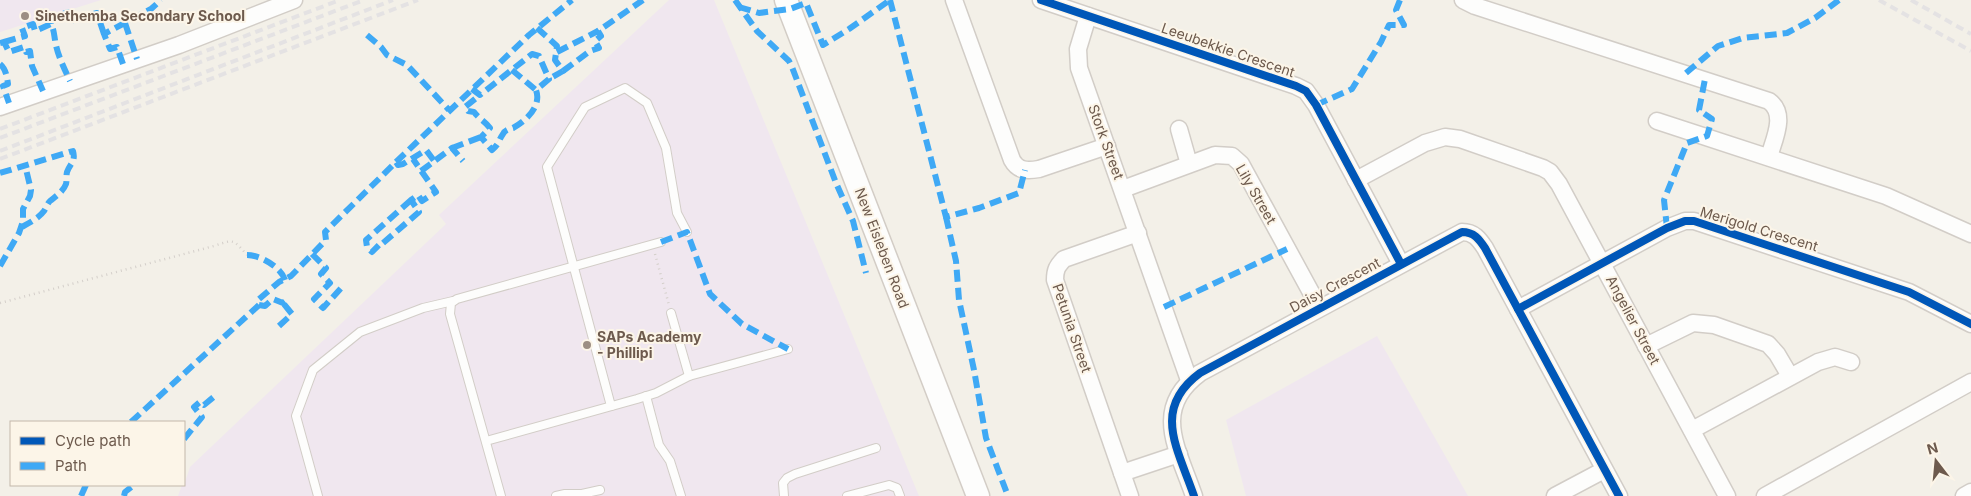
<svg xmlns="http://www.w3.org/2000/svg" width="1971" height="496" font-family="Inter,sans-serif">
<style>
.education{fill:#f0e7ef}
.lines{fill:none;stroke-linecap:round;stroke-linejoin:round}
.lane-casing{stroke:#d2cdc7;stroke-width:10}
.street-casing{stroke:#d2cdc7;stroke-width:19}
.secondary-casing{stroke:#d3cdc6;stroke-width:25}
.path{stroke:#d4cfca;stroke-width:2.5;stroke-dasharray:1 4;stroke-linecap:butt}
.lane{stroke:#fdfdfc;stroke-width:8}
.street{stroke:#fdfdfc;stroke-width:16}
.secondary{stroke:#fdfdfc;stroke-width:22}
.rail{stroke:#e4e2e3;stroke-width:4;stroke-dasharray:8 5;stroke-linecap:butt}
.quiet{stroke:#3fa9f5;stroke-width:6;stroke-dasharray:12 6;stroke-linecap:butt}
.cycleway-casing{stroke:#fcf5e8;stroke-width:11}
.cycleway{stroke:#0057b8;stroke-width:8}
.poi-dot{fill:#9c8e83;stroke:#fcf5e8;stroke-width:2}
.labels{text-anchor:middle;stroke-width:4;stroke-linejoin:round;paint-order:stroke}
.poi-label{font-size:14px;font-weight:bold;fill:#6d5a4d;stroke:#fcf5e8;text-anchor:start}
.street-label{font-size:14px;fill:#6d5a4d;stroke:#fcf5e8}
</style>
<rect width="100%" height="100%" fill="#f3f0e8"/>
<g class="education">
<polygon points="0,0 101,0 0,32"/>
<polygon points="669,0 714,0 919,496 178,496 182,485 184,485 190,467 446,224 439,215"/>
<polygon points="1377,336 1468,496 1246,496 1226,420"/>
</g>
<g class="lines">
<defs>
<g id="lane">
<polyline points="671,313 689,376"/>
<polyline points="646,396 659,445 670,461 681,496"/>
<polyline points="611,406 547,167 585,107 625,88 647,103 666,148 677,213 687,232"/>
<polyline points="486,441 637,399 656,393 689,376 788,349"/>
<polyline points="318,496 296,416 313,370 360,332 423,308 453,301"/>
<polyline points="501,496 450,314 451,303 457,299 661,242"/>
<polyline points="556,496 565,494 582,494 600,490"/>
<polyline points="784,496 783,483 787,478 795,474 876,448"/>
<polyline points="847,496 889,485 897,488 900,496"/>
</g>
<g id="street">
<path d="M954,0L1012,160C1018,171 1027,171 1039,169L1107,146"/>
<polyline points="1041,0 1296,86 1306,91 1316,105 1401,264"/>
<path d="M1463,0L1475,6L1769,101C1787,114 1774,139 1769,157"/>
<polyline points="1088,16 1078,49 1079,68 1189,380"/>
<polyline points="0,107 179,45 294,0"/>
<polyline points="1657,121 1886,196 1971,234"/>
<polyline points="1179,129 1189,164"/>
<polyline points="1356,180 1425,143 1445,137 1460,139 1543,168 1550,172 1559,184 1727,496"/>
<polyline points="1123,189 1215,155 1232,156 1241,164 1319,307"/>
<polyline points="1518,309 1667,228 1685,221 1694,221 1909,292 1971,324"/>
<polyline points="1646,346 1693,323 1714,325 1768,344 1777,354 1790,376"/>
<polyline points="1692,430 1818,362 1835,357 1851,362"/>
<polyline points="1122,473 1179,454"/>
<path d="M1130,496L1055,280C1055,270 1057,266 1064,259L1138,233"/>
<path d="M1194,496C1178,449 1151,409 1200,373L1462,232C1474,232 1479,239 1485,248L1619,496"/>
<polyline points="1555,496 1604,470"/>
<polyline points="1765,496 1971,382"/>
<polyline points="1964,496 1971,492"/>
</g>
<polyline id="secondary" points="786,0 978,496"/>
</defs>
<use href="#lane" class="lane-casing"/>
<use href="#street" class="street-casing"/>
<use href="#secondary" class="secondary-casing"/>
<g class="path">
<polyline points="655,254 669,305"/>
<path d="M0,303L214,246C234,239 233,239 247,255"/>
</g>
<use href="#lane" class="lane"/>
<use href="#street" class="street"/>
<use href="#secondary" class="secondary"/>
<g class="rail">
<polyline points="1879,0 1971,51"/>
<polyline points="1911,0 1971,34"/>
<polyline points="0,129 340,0"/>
<polyline points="0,138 364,0"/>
<polyline points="0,151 393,0"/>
<polyline points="0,159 418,0"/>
</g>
<g class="quiet">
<polyline points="735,0 757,31 789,61 792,67 836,183 853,221 866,273"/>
<polyline points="890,0 946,217 979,208 1019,193 1025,170"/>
<polyline points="739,7 759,13 790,9 806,3 823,45 849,29 890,0"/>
<polyline points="125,23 137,59"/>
<polyline points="51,24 50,19 68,12 70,21 97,13 104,34"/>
<polyline points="537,28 557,46 555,60 563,71 549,79"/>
<polyline points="367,35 381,47 387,55 407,65 449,110"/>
<path d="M4,42L25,36L22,28L33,24L35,31L51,24C54,30 54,34 55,40C57,54 64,68 70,81"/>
<polyline points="0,43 4,42 9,52 24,47 26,52 30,51 32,66 43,91"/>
<polyline points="557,52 598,31"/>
<path d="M0,64C6,69 7,77 8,84L3,86L9,103"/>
<polyline points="123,64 117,47 110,49 104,34 151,9 161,0"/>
<polyline points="512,70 536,90"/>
<polyline points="563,71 590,51 599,48 595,41 601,36 598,31 643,0"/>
<polyline points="1686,73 1718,46 1743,38 1787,33 1815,18 1839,0"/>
<path d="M472,89L480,95L532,54L539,56L549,79L536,90C542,106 526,121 513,128C509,129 505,130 503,134C498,141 500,143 492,150L481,137L490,128C485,121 479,119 474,112L468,111L465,107L480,95"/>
<polyline points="1316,105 1352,89 1381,42 1389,25 1404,25 1396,10 1400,0"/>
<polyline points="452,148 481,137"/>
<polyline points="396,162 529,35 572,0"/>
<polyline points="421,171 452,148 463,161"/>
<path d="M0,173L73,151C76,162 70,163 67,172C66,176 67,180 66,184C63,192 56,196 50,201C47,204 46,208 44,211C39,218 29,223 22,227"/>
<polyline points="411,200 366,240 367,247 372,252 382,242 383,243 419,212 411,200 418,195 422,201 436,192 413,159"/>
<polyline points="946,217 956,261 959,300 974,370 986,438 1008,496"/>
<polyline points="1667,228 1664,200 1687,143 1707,136 1712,119 1699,110 1705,79"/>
<polyline points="661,242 687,232 710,294 742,324 788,349"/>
<polyline points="312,254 326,268 321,274 330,283 314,299 323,308 343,286"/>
<path d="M247,255C260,255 281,267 285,280"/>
<polyline points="0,266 19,233 23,221 23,209 30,196 31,190 25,165"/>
<polyline points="259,305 265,306 273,299 283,303 289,298"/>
<polyline points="1164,307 1287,249"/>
<polyline points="279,326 292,314 283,303"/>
<polyline points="131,422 259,305 258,300 279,282 291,276 326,240 325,232 396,162 398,165 403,164 426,150 435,162"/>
<polyline points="184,439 202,417 194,407 200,402 204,405 216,395"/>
<polyline points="81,496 86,485"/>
<polyline points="124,496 125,492 134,485"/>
</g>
<defs>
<g id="cycleway">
<polyline points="1041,0 1296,86 1306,91 1316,105 1401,264"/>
<polyline points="1518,309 1667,228 1685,221 1694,221 1909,292 1971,324"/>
<path d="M1194,496C1178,449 1151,409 1200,373L1462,232C1474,232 1479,239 1485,248L1619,496"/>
</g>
</defs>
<use href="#cycleway" class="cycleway-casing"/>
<use href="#cycleway" class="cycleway"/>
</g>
<g class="poi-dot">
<circle cx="25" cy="16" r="5"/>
<circle cx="587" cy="345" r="5"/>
</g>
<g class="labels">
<g class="poi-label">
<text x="35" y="21">Sinethemba Secondary School</text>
<text x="597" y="342">SAPs Academy<tspan x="597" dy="16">- Phillipi</tspan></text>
</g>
<g class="street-label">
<text transform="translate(1228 50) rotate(19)" y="5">Leeubekkie Crescent</text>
<text transform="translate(1106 142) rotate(70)" y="5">Stork Street</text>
<text transform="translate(1256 194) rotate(60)" y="5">Lily Street</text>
<text transform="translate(1759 229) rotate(17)" y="5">Merigold Crescent</text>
<text transform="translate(882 248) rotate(69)" y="5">New Eisleben Road</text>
<text transform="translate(1335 285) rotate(-28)" y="5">Daisy Crescent</text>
<text transform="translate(1633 320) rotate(62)" y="5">Angelier Street</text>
<text transform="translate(1072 328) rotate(71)" y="5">Petunia Street</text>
</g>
</g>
<rect x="10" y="421" width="175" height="65" fill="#fcf5e8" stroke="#c3b7aa"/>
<rect x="20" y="437" width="25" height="8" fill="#0057b8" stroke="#c3b7aa"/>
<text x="55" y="446" font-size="15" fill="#6d5a4d">Cycle path</text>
<rect x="20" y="462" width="25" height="8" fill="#3fa9f5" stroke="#c3b7aa"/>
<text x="55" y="471" font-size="15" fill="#6d5a4d">Path</text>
<g transform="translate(1936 461) rotate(344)" stroke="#fcf5e8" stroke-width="4" paint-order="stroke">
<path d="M0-4L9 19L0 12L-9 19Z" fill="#6d5a4d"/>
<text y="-8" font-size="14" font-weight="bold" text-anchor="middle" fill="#6d5a4d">N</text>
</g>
</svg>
